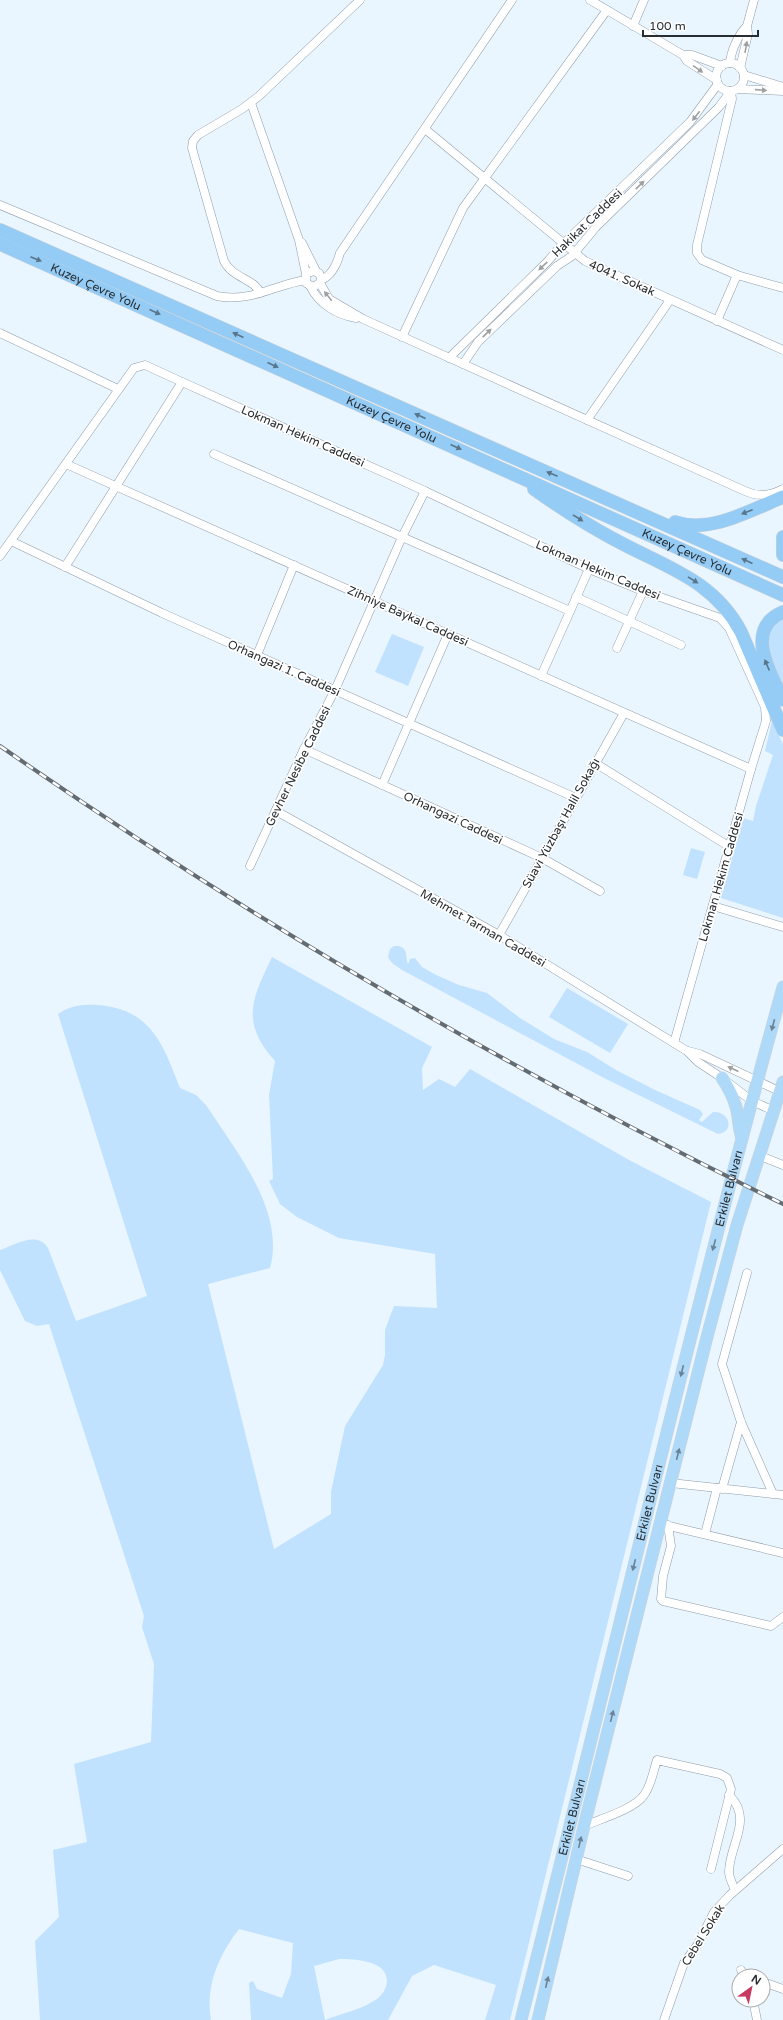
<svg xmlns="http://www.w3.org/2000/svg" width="783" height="2020" font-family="'Varela Round',sans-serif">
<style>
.green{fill:#c0e2fe;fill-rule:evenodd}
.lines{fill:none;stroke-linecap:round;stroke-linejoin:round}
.minor-casing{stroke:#909da9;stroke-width:9}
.primary-casing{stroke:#d4d5d6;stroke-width:13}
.trunk-casing{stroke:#d4d5d6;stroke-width:14}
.minor{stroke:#fff;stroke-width:8}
.primary{stroke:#afd9f8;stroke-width:12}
.trunk{stroke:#94ccf6;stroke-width:13}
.rail-casing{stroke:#646c72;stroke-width:4}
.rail{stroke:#fff;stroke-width:2.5;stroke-dasharray:8;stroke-linecap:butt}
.oneway{fill:#9ea0a2}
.oneway2{fill:#58758a}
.oneway3{fill:#6b8394}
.labels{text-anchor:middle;stroke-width:3.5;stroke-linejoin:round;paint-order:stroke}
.street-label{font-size:12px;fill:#272d31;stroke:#fff}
</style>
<rect width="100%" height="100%" fill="#e9f5ff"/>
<g class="green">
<polygon points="783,616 783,694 772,671 768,635"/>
<polygon points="392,634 424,647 408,686 375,672"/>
<polygon points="772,721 783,744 783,918 721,898 743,818 753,821 756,806 773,755 765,751"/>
<polygon points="691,848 705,852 697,879 683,875"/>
<path d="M394,946C409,945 405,956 408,964L410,959L415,958L422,967L436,975L459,985L487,993L520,1018L554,1039L587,1052L616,1070L655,1090L700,1110L703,1114L699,1120L702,1122L713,1112C730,1111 735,1132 718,1134L606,1079L402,970L392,963L388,957L390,949Z"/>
<path d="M272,957L432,1047L422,1068L423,1090L439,1079L455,1087L470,1069L629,1160L711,1202L510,2020H485L496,1985L434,1965L412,1976L388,2020H251L249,1983L253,1981L257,1989L282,1998L291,1974L293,1943L239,1929C219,1955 205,1986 211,2020H40L35,1941L59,1917L53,1850L87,1842L74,1764L151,1742L154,1664L142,1627L144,1616L49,1324L37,1326L25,1321L0,1270V1250C15,1245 37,1230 48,1248L76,1321L147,1296L58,1014C71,1005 83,1004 99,1005C152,1010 163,1045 180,1088L196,1095L206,1105C235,1150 286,1211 270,1268L208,1284L274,1549L331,1514V1492L345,1426L383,1365L385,1355V1330L394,1306L437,1308L435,1254L339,1238L297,1217L280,1204L269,1181L273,1179L269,1095L275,1061C240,1022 252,999 272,957ZM339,1959C354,1959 387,1960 387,1981C387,1988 382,1995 377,1999C363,2009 341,2014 325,2020L314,1966Z"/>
<polygon points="567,988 628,1024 610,1053 549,1017"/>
</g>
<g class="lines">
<defs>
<g id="minor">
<polyline points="590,0 683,55 692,55 722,66"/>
<polyline points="633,26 644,0"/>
<polyline points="683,55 687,61 717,80"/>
<path d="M730,63C731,51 738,35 747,26"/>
<circle cx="730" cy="77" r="14"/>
<polyline points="740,68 748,34 747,26 754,0"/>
<polyline points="744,75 783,87"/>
<polyline points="739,89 783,91"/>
<polyline points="731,91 732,99 697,245 697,253 702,260 737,275 783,288"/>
<polyline points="251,103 299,240 306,274 306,283 313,287 320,283 321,278 319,273 313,271 306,274"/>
<polyline points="425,129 585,261 783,350"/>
<path d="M0,205L217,296C249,303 275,285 305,280"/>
<polyline points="302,243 316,271"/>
<path d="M321,280C331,276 337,264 340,253L512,0"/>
<path d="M320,283L329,299L363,319L745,491C758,497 770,496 783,489"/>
<path d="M310,286C319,304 337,315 356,318"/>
<path d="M260,293C254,278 233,279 224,261L192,148L193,141L198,135L242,109L259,96L360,0"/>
<polyline points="717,321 737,275"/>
<polyline points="0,333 118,389"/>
<polyline points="402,337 463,208 607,10"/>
<polyline points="449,358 548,261 559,248 690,122 718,84"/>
<polyline points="463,364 478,342 557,266 572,256 596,227 719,107 731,91"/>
<polyline points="587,420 670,300"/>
<polyline points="214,454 570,611"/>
<polyline points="66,464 751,769"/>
<polyline points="11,541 162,613 576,798"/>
<polyline points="0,556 134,368 145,365 182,382"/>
<polyline points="65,567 182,382 425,491 589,569 643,591 720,618 729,628 765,707 766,721 751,769 674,1043"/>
<polyline points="576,597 681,645"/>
<polyline points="617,648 643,591"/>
<polyline points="257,655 294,565"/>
<polyline points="541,676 589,569"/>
<polyline points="304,749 542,858 600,891"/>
<polyline points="595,763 730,847"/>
<polyline points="382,785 448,634"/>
<polyline points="276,811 499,935 687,1051 698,1062 722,1078 752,1101 774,1111"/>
<polyline points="250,866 304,749 335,690 402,537 425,491"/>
<polyline points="713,906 783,927"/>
<polyline points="499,935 624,713"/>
<polyline points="688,1051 700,1054 781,1092"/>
<polyline points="758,1155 783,1165"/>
<polyline points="747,1273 722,1364 741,1422 773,1494"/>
<polyline points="671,1483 783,1495"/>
<polyline points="722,1489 741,1422"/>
<polyline points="665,1525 783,1553"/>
<polyline points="668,1525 671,1546 663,1576 661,1599 663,1601 771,1626 783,1617"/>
<polyline points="705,1534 717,1488"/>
<path d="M729,1795C754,1819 729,1845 729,1872C729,1878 733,1885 735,1890"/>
<path d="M584,1826C600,1819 635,1809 644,1795C651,1786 653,1772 657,1760L720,1774L727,1778L731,1789L711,1869"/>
<polyline points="576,1859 628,1876"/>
<polyline points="741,1970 744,1976"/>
<polyline points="763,1982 783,1989"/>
<polyline points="753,2000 757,2020"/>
<polyline points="664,2020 684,1963 698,1944 714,1912 730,1895 783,1849"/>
</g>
<g id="primary">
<path d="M722,1078C728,1087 733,1096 736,1107C739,1117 738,1128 742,1138"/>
<path id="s1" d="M521,2020C609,1676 688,1330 783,987"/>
<polyline points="538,2020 584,1826 707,1337 737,1225 783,1082"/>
</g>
<g id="trunk">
<polyline points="0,230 783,577"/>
<path id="s2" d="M0,244L783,595"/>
<path d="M534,489C562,509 592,528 623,544C669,568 715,582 741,632L783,730"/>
<path d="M675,522C710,534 751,510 783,497"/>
<polyline points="783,537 783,555"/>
<path d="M783,612C743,629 771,674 783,700"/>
</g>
</defs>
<use href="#minor" class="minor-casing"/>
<use href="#primary" class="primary-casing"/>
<use href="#trunk" class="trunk-casing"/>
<use href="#minor" class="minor"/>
<use href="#primary" class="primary"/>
<use href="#trunk" class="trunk"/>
<defs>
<path id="rail" d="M0,746C249,919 511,1071 783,1204"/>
</defs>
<use href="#rail" class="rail-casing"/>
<use href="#rail" class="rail"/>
</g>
<defs><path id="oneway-solid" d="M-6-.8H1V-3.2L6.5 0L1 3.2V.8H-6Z"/></defs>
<g class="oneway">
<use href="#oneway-solid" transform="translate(746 47) rotate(-80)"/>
<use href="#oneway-solid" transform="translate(698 69) rotate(35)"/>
<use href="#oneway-solid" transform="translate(761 90) rotate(4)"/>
<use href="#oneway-solid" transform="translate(696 116) rotate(128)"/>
<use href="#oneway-solid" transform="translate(640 185) rotate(-44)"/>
<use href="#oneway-solid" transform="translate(543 266) rotate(136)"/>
<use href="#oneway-solid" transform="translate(328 296) rotate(-129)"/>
<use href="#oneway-solid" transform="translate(487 333) rotate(-44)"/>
<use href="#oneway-solid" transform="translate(733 1069) rotate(-155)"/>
</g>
<g class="oneway2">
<use href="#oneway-solid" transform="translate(36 259) rotate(23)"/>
<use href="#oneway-solid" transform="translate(155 312) rotate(24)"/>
<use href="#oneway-solid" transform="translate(238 335) rotate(-156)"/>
<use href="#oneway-solid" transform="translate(273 365) rotate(24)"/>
<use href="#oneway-solid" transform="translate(420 416) rotate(-156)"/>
<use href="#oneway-solid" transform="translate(456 447) rotate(24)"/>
<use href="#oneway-solid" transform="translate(552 474) rotate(-157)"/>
<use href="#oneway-solid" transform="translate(747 512) rotate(159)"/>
<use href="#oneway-solid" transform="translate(578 518) rotate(32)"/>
<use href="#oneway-solid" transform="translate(747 561) rotate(-156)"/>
<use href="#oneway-solid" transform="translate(693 580) rotate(32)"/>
<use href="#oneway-solid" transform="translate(767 665) rotate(-113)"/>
</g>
<g class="oneway3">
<use href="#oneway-solid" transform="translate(773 1025) rotate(105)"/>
<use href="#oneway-solid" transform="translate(714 1245) rotate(105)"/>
<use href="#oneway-solid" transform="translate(682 1371) rotate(104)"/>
<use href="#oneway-solid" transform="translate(678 1454) rotate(-76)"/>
<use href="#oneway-solid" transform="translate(634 1565) rotate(104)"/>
<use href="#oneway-solid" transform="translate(612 1716) rotate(-76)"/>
<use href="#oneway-solid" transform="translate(580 1842) rotate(-77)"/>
<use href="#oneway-solid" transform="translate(547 1982) rotate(-77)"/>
</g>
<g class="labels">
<g class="street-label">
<text transform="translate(587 223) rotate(-44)" y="4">Hakikat Caddesi</text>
<text transform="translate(622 278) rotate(24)" y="4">4041. Sokak</text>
<text dy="4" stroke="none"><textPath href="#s2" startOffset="105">Kuzey Çevre Yolu</textPath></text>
<text dy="4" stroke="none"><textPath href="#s2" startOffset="429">Kuzey Çevre Yolu</textPath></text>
<text transform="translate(303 436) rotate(24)" y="4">Lokman Hekim Caddesi</text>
<text dy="4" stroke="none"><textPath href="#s2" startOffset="753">Kuzey Çevre Yolu</textPath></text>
<text transform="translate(598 570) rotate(23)" y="4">Lokman Hekim Caddesi</text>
<text transform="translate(408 616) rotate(24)" y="4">Zihniye Baykal Caddesi</text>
<text transform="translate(284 668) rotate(24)" y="4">Orhangazi 1. Caddesi</text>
<text transform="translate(298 766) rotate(-64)" y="4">Gevher Nesibe Caddesi</text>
<text transform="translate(453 818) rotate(25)" y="4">Orhangazi Caddesi</text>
<text transform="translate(561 823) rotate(-61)" y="4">Süavi Yüzbaşı Halil Sokağı</text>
<text transform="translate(721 877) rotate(-74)" y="4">Lokman Hekim Caddesi</text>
<text transform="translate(483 928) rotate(30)" y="4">Mehmet Tarman Caddesi</text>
<text dy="4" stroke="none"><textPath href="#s1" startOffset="857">Erkilet Bulvarı</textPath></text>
<text dy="4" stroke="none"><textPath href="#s1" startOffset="533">Erkilet Bulvarı</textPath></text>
<text dy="4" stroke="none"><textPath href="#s1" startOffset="209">Erkilet Bulvarı</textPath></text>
<text transform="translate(703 1935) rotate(-58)" y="4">Cebel Sokak</text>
</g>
</g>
<g transform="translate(751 1988) rotate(33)"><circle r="19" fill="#ffffff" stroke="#a9abad"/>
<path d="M0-3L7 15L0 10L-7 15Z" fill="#c83961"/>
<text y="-6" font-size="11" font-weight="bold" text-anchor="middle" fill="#272d31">N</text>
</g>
<path d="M643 30v6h115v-6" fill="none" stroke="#272d31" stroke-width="2"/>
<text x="649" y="30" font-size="12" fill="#272d31" stroke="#ffffff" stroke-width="3" paint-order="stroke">100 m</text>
</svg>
